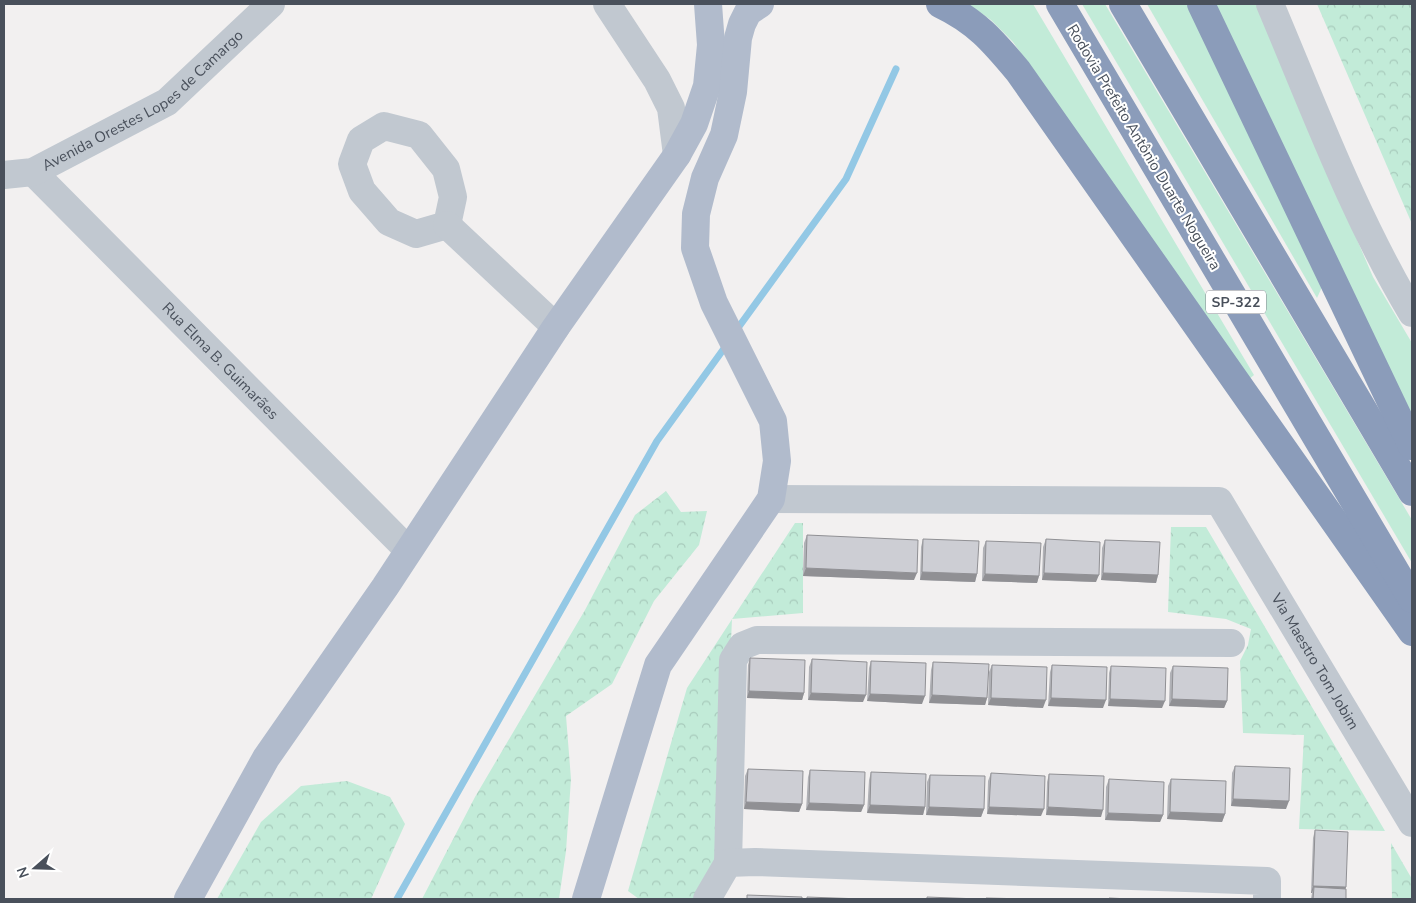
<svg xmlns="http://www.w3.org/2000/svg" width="1416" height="903" font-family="'Nunito Sans',sans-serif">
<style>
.grass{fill:#c2ebd8}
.forest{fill:url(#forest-crowns)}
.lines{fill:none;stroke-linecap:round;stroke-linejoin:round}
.stream{stroke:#93c8e5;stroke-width:7}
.minor{stroke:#c1c8d0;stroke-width:28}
.major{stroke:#b1bbcc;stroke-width:28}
.highway{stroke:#8b9cba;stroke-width:28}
.wall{fill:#b0b1b6}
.shaded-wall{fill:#909094}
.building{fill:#cdced4;stroke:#909094}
.labels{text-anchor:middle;stroke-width:4;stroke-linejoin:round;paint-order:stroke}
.shield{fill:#fff;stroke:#80848c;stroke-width:1}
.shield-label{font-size:14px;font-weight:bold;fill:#49505b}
.street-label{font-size:15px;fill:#49505b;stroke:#fff}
</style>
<defs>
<pattern id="forest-crowns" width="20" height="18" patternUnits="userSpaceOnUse" patternTransform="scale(1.25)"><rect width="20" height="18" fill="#c2ebd8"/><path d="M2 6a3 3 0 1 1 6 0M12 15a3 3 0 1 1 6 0" fill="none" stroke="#a8cbbc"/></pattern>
</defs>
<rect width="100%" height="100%" fill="#f2f0f0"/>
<g class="grass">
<polygon points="968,4 1033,4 1254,375 1248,380 1013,42 991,20"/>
<polygon points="1082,4 1105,4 1412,520 1412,563"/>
<polygon points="1147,4 1187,4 1322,287 1317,298"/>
<polygon points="1213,4 1256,4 1373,277 1412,343 1412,420"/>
</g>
<g class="forest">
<polygon points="1317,4 1412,4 1412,224"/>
<polygon points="666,491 681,512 707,511 699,545 654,601 612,684 566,716 571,779 566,851 559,899 422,899 475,797 585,610 635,515"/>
<polygon points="795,523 803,523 803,613 732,619 721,867 703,899 639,899 628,891 687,688"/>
<polygon points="1171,527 1206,527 1385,831 1299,829 1304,735 1243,733 1240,661 1248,645 1251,629 1226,619 1168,612"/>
<polygon points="347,781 390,797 405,824 371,899 217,899 261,822 301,786"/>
<polygon points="1391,843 1412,879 1412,899 1392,899"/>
</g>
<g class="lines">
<g class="stream">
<polyline points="735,332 846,179 896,69"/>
<polyline points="397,899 657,441 728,343"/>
</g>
<g class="minor">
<polyline points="607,4 657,80 671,108 677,155"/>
<path d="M1270,4C1314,108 1354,216 1412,313"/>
<polygon points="384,126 419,135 446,169 453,197 447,225 416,234 389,222 362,191 352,164 361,140"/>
<path id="s1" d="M33,172L408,550"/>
<path id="s2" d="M4,175L33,172L167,102L271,4"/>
<polyline points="447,225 556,327"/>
<path id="s3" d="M771,499L1219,501L1412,823"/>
<polyline points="728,863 733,660 742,646 757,640 1231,643"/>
<polyline points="707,899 728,863 755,862 1267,881 1267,899"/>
</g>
<g class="major">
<polyline points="188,899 266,758 385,587 556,327 677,155 694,124 707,86 711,45 708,4"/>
<polyline points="586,899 658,665 771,499 777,461 773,421 714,303 695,248 696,214 705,178 724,135 733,92 738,38 742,24 748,12 760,4"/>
</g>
<g class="highway">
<path d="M940,4C976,21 993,41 1018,71L1412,632"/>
<polyline points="1060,4 1412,599"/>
<polyline points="1123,4 1412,492"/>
<polyline points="1201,4 1412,446"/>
</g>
</g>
<g class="wall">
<polygon points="807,535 914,580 803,576 804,543"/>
<polygon points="923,539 977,574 975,582 920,580 921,547"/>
<polygon points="1046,539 1096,582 1042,580 1043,547"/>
<polygon points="1105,540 1158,575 1156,583 1101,580 1102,548"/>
<polygon points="986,541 1039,576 1037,583 982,581 983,548"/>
<polygon points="750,658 804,693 802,700 747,698 748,665"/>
<polygon points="812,659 863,702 808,700 809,667"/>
<polygon points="871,661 922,704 867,701 869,668"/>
<polygon points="933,662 987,698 985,705 929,703 931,670"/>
<polygon points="992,665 1043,708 988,705 989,672"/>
<polygon points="1052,665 1103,708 1048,706 1050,672"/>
<polygon points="1111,666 1162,708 1108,706 1109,673"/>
<polygon points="1173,666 1227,701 1224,708 1169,706 1170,673"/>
<polygon points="1235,766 1286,809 1231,806 1232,773"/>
<polygon points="748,769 802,804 799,812 744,809 745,776"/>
<polygon points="810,770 864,805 861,812 806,810 808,777"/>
<polygon points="871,772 925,807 923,815 867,813 869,780"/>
<polygon points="991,773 1041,816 987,814 988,781"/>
<polygon points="1049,774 1101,817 1046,815 1047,782"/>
<polygon points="930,775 984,809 981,817 926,815 927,782"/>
<polygon points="1109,779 1163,815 1160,822 1105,820 1106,787"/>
<polygon points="1171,779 1225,814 1222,822 1167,819 1168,786"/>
<polygon points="1315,830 1345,889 1346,899 1311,899 1312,893 1311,893 1313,838"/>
</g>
<g class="shaded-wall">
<polygon points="806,568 917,573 914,580 803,576"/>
<polygon points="922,572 977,574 975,582 920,580"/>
<polygon points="1044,573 1099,575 1096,582 1042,580"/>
<polygon points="1103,573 1158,575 1156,583 1101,580"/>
<polygon points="985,574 1039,576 1037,583 982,581"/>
<polygon points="749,691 804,693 802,700 747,698"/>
<polygon points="811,693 866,695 863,702 808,700"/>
<polygon points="870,694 925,696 922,704 867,701"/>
<polygon points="932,695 987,698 985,705 929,703"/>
<polygon points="991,698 1046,700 1043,708 988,705"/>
<polygon points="1051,698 1106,700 1103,708 1048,706"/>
<polygon points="1110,699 1165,701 1162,708 1108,706"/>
<polygon points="1172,699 1227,701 1224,708 1169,706"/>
<polygon points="1233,799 1289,801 1286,809 1231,806"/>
<polygon points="746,802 802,804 799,812 744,809"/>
<polygon points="809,803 864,805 861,812 806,810"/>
<polygon points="870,805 925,807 923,815 867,813"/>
<polygon points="929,807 984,809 981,817 926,815"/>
<polygon points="989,807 1044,809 1041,816 987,814"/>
<polygon points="1048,807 1103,810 1101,817 1046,815"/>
<polygon points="1170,812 1225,814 1222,822 1167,819"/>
<polygon points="1108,813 1163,815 1160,822 1105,820"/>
<polygon points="1313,886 1346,887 1344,894 1314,887 1312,893 1311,893"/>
</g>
<g class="building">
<polygon points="807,535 918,540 917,573 806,568"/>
<polygon points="923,539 979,541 977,574 922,572"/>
<polygon points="1046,539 1100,542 1099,575 1044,573"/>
<polygon points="1105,540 1160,542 1158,575 1103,573"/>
<polygon points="986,541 1041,543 1039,576 985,574"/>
<polygon points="750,658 805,660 804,693 749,691"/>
<polygon points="812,659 867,662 866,695 811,693"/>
<polygon points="871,661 926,663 925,696 870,694"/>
<polygon points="933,662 989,664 987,698 932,695"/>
<polygon points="992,665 1047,667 1046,700 991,698"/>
<polygon points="1052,665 1107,667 1106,700 1051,698"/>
<polygon points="1111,666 1166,668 1165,701 1110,699"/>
<polygon points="1173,666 1228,668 1227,701 1172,699"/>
<polygon points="1235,766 1290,768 1289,801 1233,799"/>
<polygon points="748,769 803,771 802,804 746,802"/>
<polygon points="810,770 865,772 864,805 809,803"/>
<polygon points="871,772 926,774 925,807 870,805"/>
<polygon points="991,773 1045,776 1044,809 989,807"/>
<polygon points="1049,774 1104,776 1103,810 1048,807"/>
<polygon points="930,775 985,776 984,809 929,807"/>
<polygon points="1109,779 1164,782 1163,815 1108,813"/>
<polygon points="1171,779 1226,781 1225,814 1170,812"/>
<polygon points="1315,830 1348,832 1346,887 1313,886"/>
<polygon points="1314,887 1346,889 1346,899 1313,899"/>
<polygon points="747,895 802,897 802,899 747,899"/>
<polygon points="807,897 862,899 807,899"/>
<polygon points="927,897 979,899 927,899"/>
<polygon points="986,898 1027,899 986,899"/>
<polygon points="1109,898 1130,899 1109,899"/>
</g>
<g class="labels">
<rect class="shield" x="1206" y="290.5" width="60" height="23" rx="4"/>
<g class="shield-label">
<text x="1236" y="307">SP-322</text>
</g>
<g class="street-label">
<text dy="5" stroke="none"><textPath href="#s2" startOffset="161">Avenida Orestes Lopes de Camargo</textPath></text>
<text transform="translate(1144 147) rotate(59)" y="5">Rodovia Prefeito Antônio Duarte Nogueira</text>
<text dy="5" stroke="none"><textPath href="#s1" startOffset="266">Rua Elma B. Guimarães</textPath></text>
<text dy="5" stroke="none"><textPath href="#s3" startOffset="635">Via Maestro Tom Jobim</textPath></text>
</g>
</g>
<rect width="1416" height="903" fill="none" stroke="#49505b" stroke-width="10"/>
<g transform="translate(35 868) rotate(250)" stroke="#ffffff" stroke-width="4" paint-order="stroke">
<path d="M0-4L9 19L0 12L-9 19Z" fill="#49505b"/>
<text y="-8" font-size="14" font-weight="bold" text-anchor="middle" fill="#49505b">N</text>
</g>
</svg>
